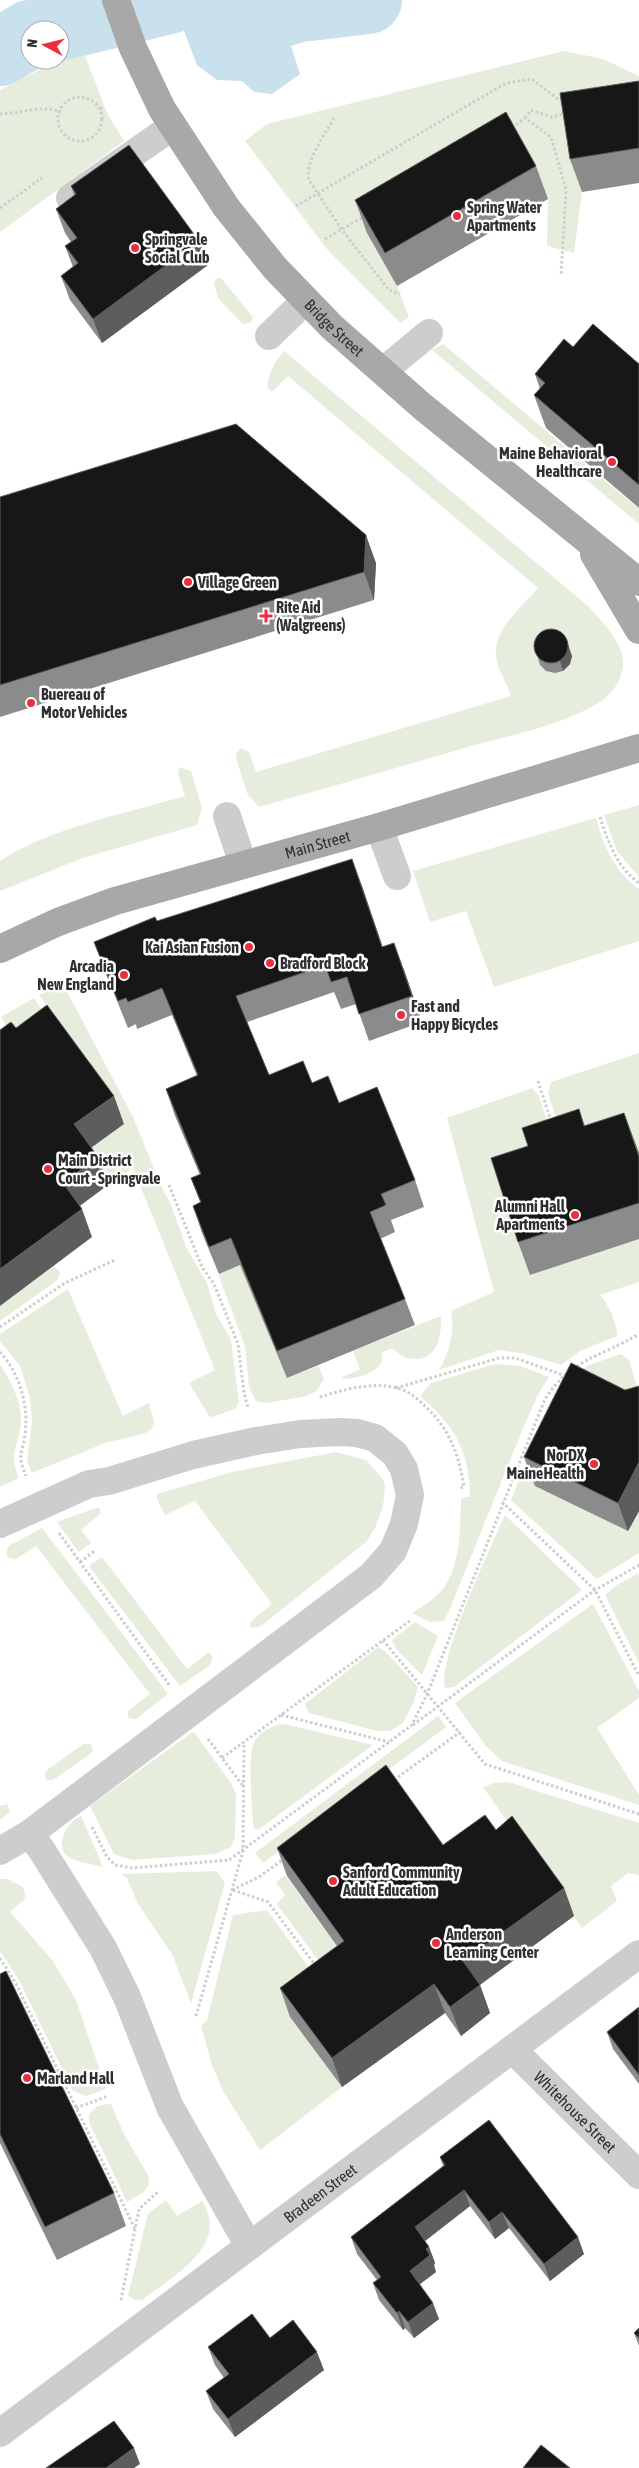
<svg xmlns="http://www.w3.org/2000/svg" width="639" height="2468" font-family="'Asap Condensed',sans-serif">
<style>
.green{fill:#e6eddd}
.water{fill:#c9e0ed}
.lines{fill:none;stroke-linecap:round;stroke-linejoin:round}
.river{stroke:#c9e0ed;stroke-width:68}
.path{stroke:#cdcdcd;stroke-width:3;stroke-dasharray:2.5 2.5;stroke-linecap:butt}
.minor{stroke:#cdcdcd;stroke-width:28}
.major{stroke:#a8a8a8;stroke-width:28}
.wall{fill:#8b8b8b}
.shaded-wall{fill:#5d5d5d}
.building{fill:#171717;stroke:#5d5d5d}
.poi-dot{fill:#ea2e40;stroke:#fff;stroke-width:2}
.labels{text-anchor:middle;stroke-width:5;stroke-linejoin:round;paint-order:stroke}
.poi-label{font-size:16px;font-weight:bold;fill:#303030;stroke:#fff;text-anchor:start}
.street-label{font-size:16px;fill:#303030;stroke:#fff}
</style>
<rect width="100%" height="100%" fill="#fff"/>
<g class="green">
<polygon points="82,48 107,113 124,141 0,232 0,90"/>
<polygon points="564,51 603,59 639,76 639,115 572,126 582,192 574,253 547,246 548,199 397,286 409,317 400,323 327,249 245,141 267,124"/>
<polygon points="221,278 253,317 251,322 243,324 218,298 214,283 216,279"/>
<polygon points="443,344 639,509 639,524 432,350"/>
<path d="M284,351L588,606C604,624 631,649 621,675C618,685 609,697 600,702C563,725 516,734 475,745C403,766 331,787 259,807L248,795L236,758V754L241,748L249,752L256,772L511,696C507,683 497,669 496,656C493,629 523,606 538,588L288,376L272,392L267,387C269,372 274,363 284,351Z"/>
<path d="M180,767L191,771L202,808L197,825L83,858L0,891V861C49,828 128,813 185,796L178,773Z"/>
<polygon points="639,805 639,877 617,851 604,815"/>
<path d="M596,818C604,847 614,871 639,889V941L494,987L466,911L430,922L413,871Z"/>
<polygon points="63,984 133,1117 162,1188 171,1205 187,1249 207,1283 216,1314 231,1340 239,1403 235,1409 212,1417 209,1416 189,1383 215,1370 133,1168 108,1185 84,1153 124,1124 83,1069 90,1062 39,995"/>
<polygon points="34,998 57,1034 21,1050 1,1017"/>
<polygon points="639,1053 639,1153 636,1146 566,1150 548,1093 551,1082"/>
<path d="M532,1088L539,1096L557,1153L639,1239V1282L600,1295C608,1304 618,1324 617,1336L580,1351L561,1365L526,1354L499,1350L439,1370C450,1350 455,1332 451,1311L494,1292L447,1118Z"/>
<polygon points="240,1265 287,1378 318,1366 324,1379 317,1391 303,1397 266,1403 256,1401 249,1387 245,1346 219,1277 219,1274"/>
<polygon points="54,1266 60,1272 59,1277 55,1282 0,1321 0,1306"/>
<polygon points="68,1289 123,1416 149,1403 154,1422 152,1428 146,1433 105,1443 32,1473 27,1460 32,1422 30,1398 20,1366 0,1341 0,1334"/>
<path d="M441,1316C442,1335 437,1361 413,1359C404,1358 399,1355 393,1348L381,1353C382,1357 383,1361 380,1365C373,1374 351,1381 340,1378L360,1369L353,1351Z"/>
<polygon points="621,1354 629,1360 639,1393 639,1553 597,1579 511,1500 534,1442 576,1374 589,1365"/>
<path d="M495,1364L520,1366L549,1377L539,1393L526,1421L449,1611L444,1621L430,1622L412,1613C423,1606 435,1599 443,1589C461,1564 460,1528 461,1498L470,1497C470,1451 454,1425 420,1396L431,1383Z"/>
<path d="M0,1365C12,1382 25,1408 20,1430C15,1451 10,1457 19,1478L0,1487Z"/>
<polygon points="336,1452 366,1460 383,1479 385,1487 383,1506 375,1528 366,1542 261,1626 251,1628 250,1622 272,1604 195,1501 165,1515 157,1499 157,1494 232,1472"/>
<polygon points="96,1508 99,1508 101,1513 81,1530 91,1543 79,1552 57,1522"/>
<path d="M505,1515L582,1590L454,1687L445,1688C437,1661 491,1546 505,1515Z"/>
<polygon points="42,1528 168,1694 136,1719 128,1718 128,1711 150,1694 36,1546 16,1559 9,1558 6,1554 8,1547 12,1544"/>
<polygon points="102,1557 187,1669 209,1652 213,1658 209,1666 180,1686 89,1566"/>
<polygon points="639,1573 639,1663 605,1595 617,1585"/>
<polygon points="593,1604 639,1691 639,1698 597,1728 639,1795 639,1805 502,1761 485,1745 455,1703"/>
<polygon points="415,1622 438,1636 422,1675 396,1649 392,1640"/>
<polygon points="378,1647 386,1652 418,1687 414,1701 403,1723 390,1731 377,1731 309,1713 305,1704"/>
<polygon points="438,1716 446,1727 263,1863 255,1853"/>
<path d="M284,1724L373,1745L258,1830L253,1828V1824C252,1807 248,1759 253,1745C256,1734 273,1724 284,1724Z"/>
<polygon points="194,1732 231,1783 236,1794 235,1837 231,1847 216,1854 132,1860 114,1854 90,1806 191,1733"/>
<polygon points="83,1744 91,1744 93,1750 90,1754 53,1780 46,1780 45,1774 47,1770"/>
<polygon points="508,1782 639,1823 639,1875 628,1873 611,1886 617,1901 582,1928 483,1787 494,1783"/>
<polygon points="7,1804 10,1812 0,1820 0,1806"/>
<path d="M81,1816L103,1867C93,1864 78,1863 69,1857C53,1848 67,1821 81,1816Z"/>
<polygon points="217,1871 225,1883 191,2003 172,1954 138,1904 127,1878 120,1874"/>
<polygon points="285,1875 354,1969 335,1983 277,1904 285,1895 276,1882"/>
<polygon points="0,1879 7,1879 23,1887 26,1898 10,1912 53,1961 76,2000 106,2089 86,2096 73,2091 19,1980 0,1951"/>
<polygon points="267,1910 326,1991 290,2017 342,2087 260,2150 223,2091 212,2065 201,2026 207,2020 233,1915"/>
<path d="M111,2104L125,2136L149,2177L148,2186L144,2192L127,2202L89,2122V2115C95,2106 101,2104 111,2104Z"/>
<path d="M166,2200L177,2216L202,2201C231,2246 172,2276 142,2300H135L128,2296L148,2214Z"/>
</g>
<polygon class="water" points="172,0 308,0 320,37 291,46 300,74 272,94 254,92 242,81 217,80 197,65"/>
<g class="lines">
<g class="river">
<polyline points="241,0 310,7 368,0"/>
<polyline points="47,30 169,0"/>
<polyline points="0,52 30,34"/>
</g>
<g class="path">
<circle cx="80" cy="119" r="22"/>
<polyline points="100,109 104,106"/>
<path d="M0,114C21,114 41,104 61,112"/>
<path d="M334,118C325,134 304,163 309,180L342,230L389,290L400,294"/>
<polyline points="525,118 531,110 552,117 566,113"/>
<polyline points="512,128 525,118 551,137 566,190 561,276"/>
<polyline points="296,206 506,83 532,79 563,103"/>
<polyline points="0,208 42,178"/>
<polyline points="325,239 363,217"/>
<path d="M600,817C608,842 617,867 639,883"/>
<polyline points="538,1081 551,1121"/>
<polyline points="169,1185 202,1267 214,1284 238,1344 244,1393 248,1408"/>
<polyline points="0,1327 65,1283 115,1260"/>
<path d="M0,1352C20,1374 29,1406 25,1435C22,1455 17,1454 26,1476"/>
<polyline points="396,1388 499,1358 515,1358 563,1375"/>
<path d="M320,1397C346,1389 377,1380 403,1390C413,1394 421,1402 428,1409C451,1432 459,1456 464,1487L460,1488"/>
<polyline points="502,1502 595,1590 639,1676"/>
<polyline points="59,1533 170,1686"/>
<polyline points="80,1562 96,1550"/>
<polyline points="383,1640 485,1764 639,1814"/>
<polyline points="281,1715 389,1742"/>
<polyline points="413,1725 595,1590 639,1565"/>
<polyline points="208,1739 243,1786"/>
<polyline points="222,1758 411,1620"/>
<polyline points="394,1780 460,1732"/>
<path d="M92,1827L107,1857L115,1865L132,1868L229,1860L412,1725L428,1692L545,1399C572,1358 601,1357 639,1334"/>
<polyline points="232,1890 259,1877 285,1858"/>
<polyline points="233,1890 268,1902 315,1965"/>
<polyline points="0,1958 15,1982 135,2229"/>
<polyline points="196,2016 243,1851 244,1742"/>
<polyline points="76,2108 108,2096"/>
<polyline points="121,2300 139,2209 159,2191"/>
</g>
<g class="minor">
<polyline points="70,198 173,126"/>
<polyline points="269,336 305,301"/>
<polyline points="383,371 429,333"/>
<polyline points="227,816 243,864"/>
<polyline points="379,827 397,876"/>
<polyline points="0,1524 89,1484 109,1481 193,1455 256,1441 300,1434 339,1432 357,1433 375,1438 395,1454 404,1469 410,1495 404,1524 393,1551 371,1576 29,1834"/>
<polyline points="0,1851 29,1834 41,1849 103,1948 127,1997 170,2107 249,2246"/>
<path id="s1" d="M512,2049L639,2175"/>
<path id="s2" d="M0,2433L639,1954"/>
</g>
<g class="major">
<path id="s3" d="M116,0L133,48L162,109L226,207L275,268L332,327L423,407L639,582"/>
<polyline points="594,554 639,630"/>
<path id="s4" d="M0,949L58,922L115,901L379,827L639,748"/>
</g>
</g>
<g class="wall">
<polygon points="639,81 639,183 582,192 570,159"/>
<polygon points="536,166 548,199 397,286 367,233 355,200"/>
<polygon points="71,186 208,265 102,343 70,300 61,276 73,267 65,246 71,242 65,233 56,209 74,195"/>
<polygon points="573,347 639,364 639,508 546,428 534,395 540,389 535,374"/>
<polygon points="0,497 376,563 374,600 0,717"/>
<polygon points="537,655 572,656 570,664 563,671 555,673 546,671 540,665"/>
<polygon points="362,886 382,947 404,970 422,1022 369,1041 356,1004 341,1009 334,992 247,1022 269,1075 312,1083 339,1103 415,1180 424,1207 391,1220 395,1232 380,1239 405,1299 415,1325 287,1378 240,1265 219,1274 202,1233 193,1206 200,1202 191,1178 200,1175 175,1116 166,1089 197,1076 172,1015 137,1029 136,1024 128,1028 104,969 94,942 157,921"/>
<polygon points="579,1109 585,1126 639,1153 639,1239 530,1275 518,1242 528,1146"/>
<polygon points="639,1386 639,1511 628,1531 535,1486 524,1457 625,1390"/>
<polygon points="496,1830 564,1888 574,1916 480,1985 490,2013 461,2036 445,2013 342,2087 290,2017 280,1988 337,1946 287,1876 277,1848 443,1845"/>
<polygon points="0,1974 114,2193 126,2226 57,2260 0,2143"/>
<polygon points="639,2007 639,2084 613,2049 607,2032"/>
<polygon points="440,2157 584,2254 550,2281 509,2228 495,2239 470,2206 425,2241 429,2247 435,2263 434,2265 436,2272 420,2284 439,2319 414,2338 405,2328 403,2330 379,2300 373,2283 377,2280 357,2254 351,2237 443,2166"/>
<polygon points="639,2328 639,2346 634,2333"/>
<polygon points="270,2338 324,2370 235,2437 213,2409 206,2391 224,2378 215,2365 208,2347"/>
</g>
<g class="shaded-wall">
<polygon points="199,241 208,265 102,343 93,319"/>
<polygon points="366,535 376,563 374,600 364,572"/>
<polygon points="566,638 572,656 570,664 563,671 560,661"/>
<polygon points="352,859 362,886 392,974 382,947"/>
<polygon points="394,943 404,970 422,1022 412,996"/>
<polygon points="114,1096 124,1124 84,1153 74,1124"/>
<polygon points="624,1113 639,1153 639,1157"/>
<polygon points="98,1157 108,1185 73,1211 63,1183"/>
<polygon points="82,1209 92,1237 0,1306 0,1269"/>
<polygon points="639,1462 639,1511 628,1531 618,1503"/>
<polygon points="564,1888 574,1916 474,1989 463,1961"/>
<polygon points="434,1984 445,2013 342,2087 332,2058"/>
<polygon points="480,1985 490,2013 461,2036 450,2007"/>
<polygon points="464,2190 470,2206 421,2244 415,2227"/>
<polygon points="502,2212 509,2228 495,2239 489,2222"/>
<polygon points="578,2237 584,2254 550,2281 544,2264"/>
<polygon points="429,2247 435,2263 434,2265 436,2272 416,2287 410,2271 426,2249"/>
<polygon points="433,2303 439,2319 414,2338 408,2322"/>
<polygon points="399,2311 405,2328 403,2330 397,2313"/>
<polygon points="317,2352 324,2370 235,2437 228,2419"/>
<polygon points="134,2448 140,2464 134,2468 106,2468"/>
</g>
<g class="building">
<polygon points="639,81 639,148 570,159 560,93"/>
<polygon points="506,112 536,166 385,253 355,200"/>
<polygon points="129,145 199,241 93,319 61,276 78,263 65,246 77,238 56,209 76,194 71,186"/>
<polygon points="593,324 639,364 639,485 534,395 545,383 535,374 564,339 573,347"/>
<polygon points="236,424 366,535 364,572 0,685 0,497"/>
<circle cx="551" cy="646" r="17"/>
<polygon points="352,859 382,947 394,943 412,996 359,1014 347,977 331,982 325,965 236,996 269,1075 303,1061 312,1083 328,1076 339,1103 377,1087 415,1180 381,1194 386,1205 370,1212 405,1299 277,1351 231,1238 209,1247 193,1206 201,1202 191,1178 201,1174 166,1089 198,1075 162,988 128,1002 126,998 118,1001 94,942 155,917 157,921"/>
<polygon points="47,1005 114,1096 74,1124 98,1157 63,1183 82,1209 0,1269 0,1030 11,1022 16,1028"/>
<polygon points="579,1109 584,1126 624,1113 639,1157 639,1203 518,1242 491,1158 528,1146 522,1128"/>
<polygon points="571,1363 625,1390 639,1386 639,1462 618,1503 524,1457"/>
<polygon points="386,1765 443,1845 485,1815 496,1830 512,1816 564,1888 463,1961 480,1985 450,2007 434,1984 332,2058 280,1988 344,1941 277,1848"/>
<polygon points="6,1971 114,2193 45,2227 0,2134 0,1974"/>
<polygon points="639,2007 639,2075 607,2032"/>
<polygon points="489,2120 578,2237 544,2264 502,2212 489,2222 464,2190 415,2227 429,2247 426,2249 430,2255 410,2271 433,2303 408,2322 399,2311 397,2313 373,2283 381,2277 351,2237 445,2165 440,2157"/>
<polygon points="252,2314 270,2338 293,2320 317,2352 228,2419 206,2391 229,2374 208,2347"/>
<polygon points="639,2328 639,2338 634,2333"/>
<polygon points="114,2421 134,2448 106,2468 46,2468"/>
<polygon points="541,2445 570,2468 523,2468"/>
</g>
<g class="poi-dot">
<circle cx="457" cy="216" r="5"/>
<circle cx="135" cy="248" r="5"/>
<circle cx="612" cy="462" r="5"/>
<circle cx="188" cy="582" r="5"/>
<path d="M263.5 608.5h5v5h5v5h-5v5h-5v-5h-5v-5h5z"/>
<circle cx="31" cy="703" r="5"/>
<circle cx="249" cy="947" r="5"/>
<circle cx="270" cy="963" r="5"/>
<circle cx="124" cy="975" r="5"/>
<circle cx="401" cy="1015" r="5"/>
<circle cx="48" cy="1169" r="5"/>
<circle cx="575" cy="1215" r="5"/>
<circle cx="594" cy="1464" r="5"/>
<circle cx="333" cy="1881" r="5"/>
<circle cx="436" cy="1943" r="5"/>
<circle cx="27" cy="2078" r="5"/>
</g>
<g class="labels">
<g class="poi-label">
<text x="467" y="213">Spring Water<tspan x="467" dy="18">Apartments</tspan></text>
<text x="145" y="245">Springvale<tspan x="145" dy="18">Social Club</tspan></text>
<text x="602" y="459" text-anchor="end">Maine Behavioral<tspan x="602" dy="18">Healthcare</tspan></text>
<text x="198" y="588">Village Green</text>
<text x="276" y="613">Rite Aid<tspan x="276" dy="18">(Walgreens)</tspan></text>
<text x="41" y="700">Buereau of<tspan x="41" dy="18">Motor Vehicles</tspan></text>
<text x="239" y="953" text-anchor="end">Kai Asian Fusion</text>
<text x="280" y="969">Bradford Block</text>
<text x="114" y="972" text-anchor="end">Arcadia<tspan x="114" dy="18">New England</tspan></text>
<text x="411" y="1012">Fast and<tspan x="411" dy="18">Happy Bicycles</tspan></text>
<text x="58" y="1166">Main District<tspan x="58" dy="18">Court - Springvale</tspan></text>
<text x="565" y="1212" text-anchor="end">Alumni Hall<tspan x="565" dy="18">Apartments</tspan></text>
<text x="584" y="1461" text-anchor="end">NorDX<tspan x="584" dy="18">MaineHealth</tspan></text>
<text x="343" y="1878">Sanford Community<tspan x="343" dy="18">Adult Education</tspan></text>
<text x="446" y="1940">Anderson<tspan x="446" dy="18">Learning Center</tspan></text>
<text x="37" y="2084">Marland Hall</text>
</g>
<g class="street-label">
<text dy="6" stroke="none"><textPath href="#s3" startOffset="398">Bridge Street</textPath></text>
<text dy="6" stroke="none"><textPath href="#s4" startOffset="335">Main Street</textPath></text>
<text dy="6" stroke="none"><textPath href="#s1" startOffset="89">Whitehouse Street</textPath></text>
<text dy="6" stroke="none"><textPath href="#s2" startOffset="400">Bradeen Street</textPath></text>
</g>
</g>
<g transform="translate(45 45) rotate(277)"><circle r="24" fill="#ffffff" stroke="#acacac"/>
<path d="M0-4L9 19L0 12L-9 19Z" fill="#ea2e40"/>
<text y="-8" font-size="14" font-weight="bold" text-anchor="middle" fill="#303030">N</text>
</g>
</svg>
